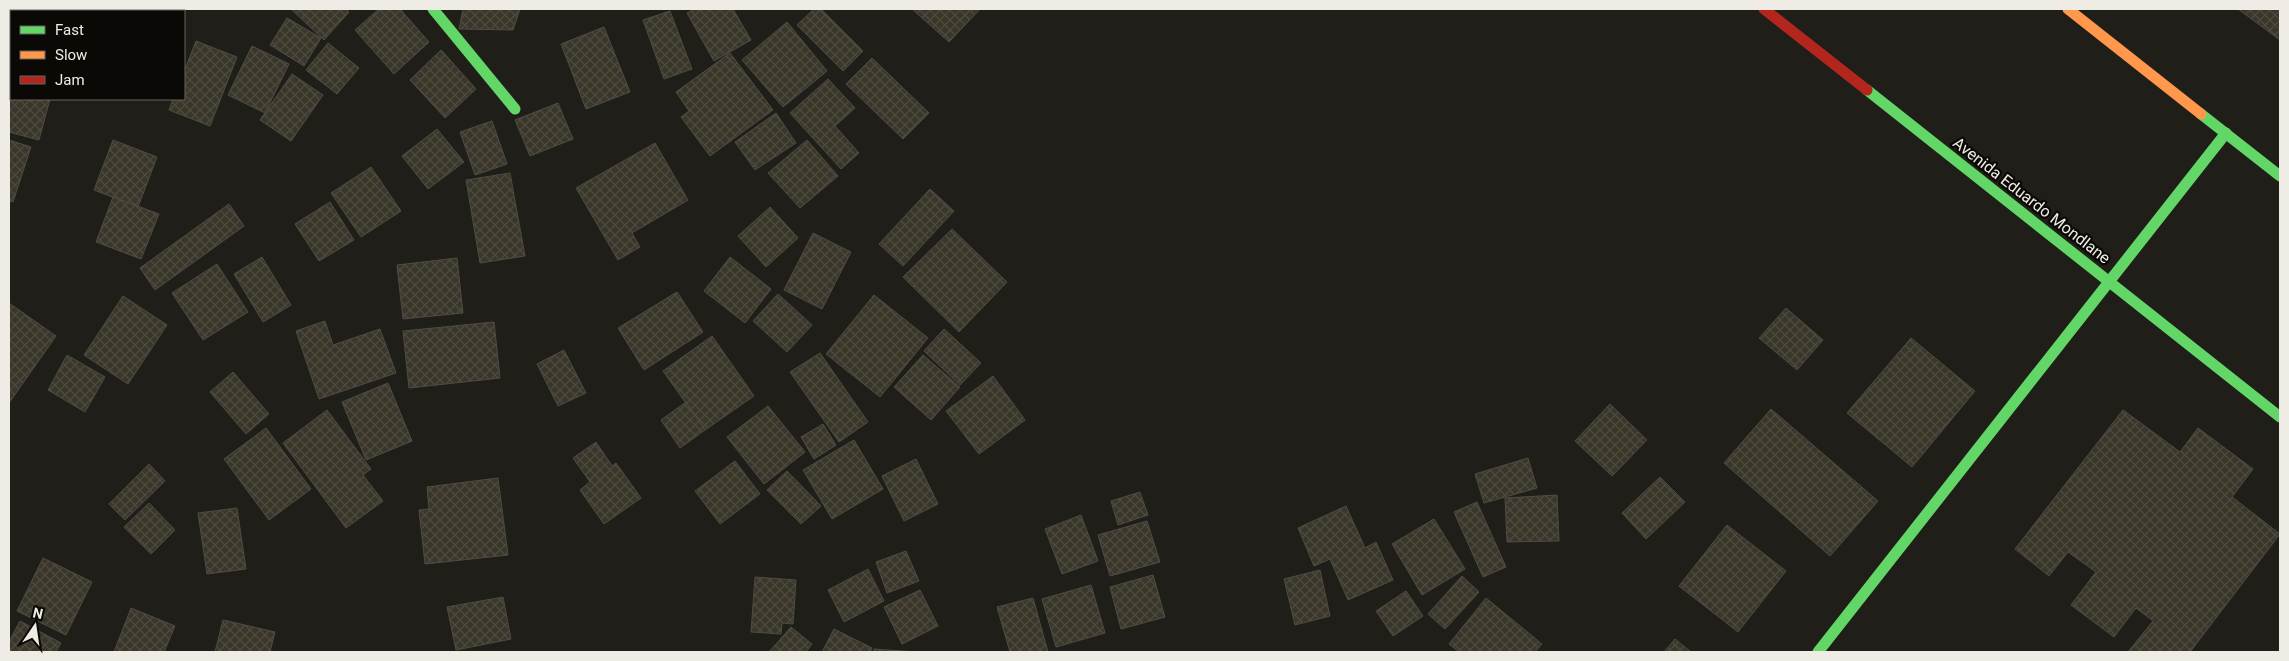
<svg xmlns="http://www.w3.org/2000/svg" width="2289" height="661" font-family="Roboto,sans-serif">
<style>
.building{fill:url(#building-cross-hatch);stroke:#4d4c47}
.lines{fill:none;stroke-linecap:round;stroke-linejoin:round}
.fast{stroke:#63d668;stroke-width:11}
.slow{stroke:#ff974d;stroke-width:11}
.jam{stroke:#b3261e;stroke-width:11}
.labels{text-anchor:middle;stroke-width:4.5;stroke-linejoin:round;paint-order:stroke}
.street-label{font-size:16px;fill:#efece5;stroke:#0b0906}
</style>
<defs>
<pattern id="building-cross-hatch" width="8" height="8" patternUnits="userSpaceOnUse" patternTransform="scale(1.25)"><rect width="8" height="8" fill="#3a362a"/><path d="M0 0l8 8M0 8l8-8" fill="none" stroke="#4d4a3e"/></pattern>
</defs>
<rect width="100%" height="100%" fill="#201e18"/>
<g class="building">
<polygon points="29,9 53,9 62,11 28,11"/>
<polygon points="291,9 346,9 349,12 324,40"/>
<polygon points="379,9 400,9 429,42 394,74 355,30"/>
<polygon points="463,9 520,9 513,30 459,29"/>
<polygon points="695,9 733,9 751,40 714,61 687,13"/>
<polygon points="814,9 821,9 863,51 843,71 797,25"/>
<polygon points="912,9 980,9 949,42"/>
<polygon points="2238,9 2280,9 2280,40"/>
<polygon points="670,11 692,69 664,79 643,20"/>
<polygon points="287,18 321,38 304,66 270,45"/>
<polygon points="787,22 827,71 783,107 742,60"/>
<polygon points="604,27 630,92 586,109 561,44"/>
<polygon points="196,41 237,57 210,126 169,110 173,99 184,99 184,72"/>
<polygon points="328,43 359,68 337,94 306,70"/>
<polygon points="252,46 289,64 265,113 228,95"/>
<polygon points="441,50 476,89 445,118 410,80"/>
<polygon points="730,53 773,110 710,156 681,117 689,111 676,92"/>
<polygon points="872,58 929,113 903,139 846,84"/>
<polygon points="9,73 11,73 11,99 50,99 39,140 9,132"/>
<polygon points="292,74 323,95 291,141 260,120"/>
<polygon points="828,79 855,108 835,126 859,153 841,169 790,113"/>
<polygon points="558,103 573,139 530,156 515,120"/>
<polygon points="776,113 796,143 755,170 735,142"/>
<polygon points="492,121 507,164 475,175 460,132"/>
<polygon points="437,129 464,162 428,189 402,156"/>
<polygon points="9,140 31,147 13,202 9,201"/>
<polygon points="113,140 157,157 138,207 94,190"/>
<polygon points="807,140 838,176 800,208 768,173"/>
<polygon points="655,143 688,200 632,233 640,247 618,260 576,188"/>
<polygon points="371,167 401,211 361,237 331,193"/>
<polygon points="510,173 525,256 480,263 466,180"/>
<polygon points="930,189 954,211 903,266 879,244"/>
<polygon points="113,197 159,214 141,259 96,242"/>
<polygon points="330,202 354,240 319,261 295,224"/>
<polygon points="229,204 244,226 155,290 140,268"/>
<polygon points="770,207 798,238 766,267 738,236"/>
<polygon points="952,229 1007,282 959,332 903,277"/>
<polygon points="813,233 851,252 822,309 784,290"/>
<polygon points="262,257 291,305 263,322 234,274"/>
<polygon points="730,257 771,289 745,323 704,291"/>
<polygon points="457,258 463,313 403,319 397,265"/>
<polygon points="217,264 248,312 203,340 172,293"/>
<polygon points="677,292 703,332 644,370 618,328"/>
<polygon points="778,294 812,325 787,352 753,321"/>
<polygon points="874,295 928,338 880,397 826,354"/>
<polygon points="123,296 167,325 128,384 84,355"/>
<polygon points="9,303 56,336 9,403"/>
<polygon points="1786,308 1823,340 1797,370 1759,338"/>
<polygon points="325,321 333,345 380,329 396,373 319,399 296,331"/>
<polygon points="494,322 500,378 409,388 403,331"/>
<polygon points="944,329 981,363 960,385 924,351"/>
<polygon points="712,336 754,396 705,430 663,371"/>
<polygon points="1911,338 1975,391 1912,467 1847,413"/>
<polygon points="564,350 586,393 558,406 537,364"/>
<polygon points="820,353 868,422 839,442 790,372"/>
<polygon points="67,355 105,377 85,412 48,390"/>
<polygon points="923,355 960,387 931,420 894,387"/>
<polygon points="233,372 269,414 246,434 210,392"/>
<polygon points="993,376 1025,420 979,454 946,411"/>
<polygon points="388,383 412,441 366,460 342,402"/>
<polygon points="686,402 705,430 680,448 661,420"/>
<polygon points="1610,404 1647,440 1612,476 1575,441"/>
<polygon points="768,406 805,452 764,484 727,437"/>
<polygon points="1771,409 1878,501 1830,556 1724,463"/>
<polygon points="327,410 371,469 363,475 383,501 346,528 283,443"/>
<polygon points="2123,410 2180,452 2198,428 2253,469 2232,497 2280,534 2190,652 2128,652 2153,621 2136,608 2114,637 2071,605 2096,572 2068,552 2049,576 2015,549"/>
<polygon points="823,424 836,445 814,459 801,437"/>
<polygon points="266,428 311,489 269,520 224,459"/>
<polygon points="854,440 883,489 832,519 803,470"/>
<polygon points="596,442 612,466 616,463 641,498 604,524 580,490 590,482 573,458"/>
<polygon points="1528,458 1537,488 1484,503 1475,474"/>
<polygon points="916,459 938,504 904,521 882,476"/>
<polygon points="735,461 760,494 720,524 695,491"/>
<polygon points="149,464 165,481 125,520 109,504"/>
<polygon points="787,471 821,506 801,524 767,490"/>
<polygon points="1660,477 1685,502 1646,539 1622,513"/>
<polygon points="498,478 508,555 425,564 419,510 429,509 427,487"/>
<polygon points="1140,492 1148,515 1118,525 1111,501"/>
<polygon points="1557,495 1559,541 1507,542 1505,498"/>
<polygon points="1477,502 1506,567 1483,577 1454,512"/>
<polygon points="149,503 175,530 151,554 124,527"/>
<polygon points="1346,506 1365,548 1376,542 1393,580 1348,600 1330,559 1314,566 1298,528"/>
<polygon points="237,508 246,569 207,574 198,513"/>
<polygon points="1081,515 1098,561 1062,574 1045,529"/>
<polygon points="1434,519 1465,569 1422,595 1392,544"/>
<polygon points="1147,521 1160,562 1110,576 1098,535"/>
<polygon points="1727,525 1786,571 1738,632 1679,586"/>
<polygon points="906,551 919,581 887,593 876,562"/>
<polygon points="43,558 92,582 66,635 17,611"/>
<polygon points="868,569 884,601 844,622 828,590"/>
<polygon points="1320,570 1330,616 1295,625 1284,579"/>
<polygon points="1153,575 1165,617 1121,629 1110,587"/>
<polygon points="1462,576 1479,592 1445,629 1428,614"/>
<polygon points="755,577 796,580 793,624 782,623 781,634 751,632"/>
<polygon points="1091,585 1105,633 1056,647 1042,599"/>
<polygon points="920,590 938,626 902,644 884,607"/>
<polygon points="1406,591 1423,616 1393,636 1376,611"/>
<polygon points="503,597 511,639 456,650 447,607"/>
<polygon points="1033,598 1048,652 1010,652 997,607"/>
<polygon points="1486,598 1542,644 1535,652 1459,652 1449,644"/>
<polygon points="131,608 175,626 164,652 114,652"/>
<polygon points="223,620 275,632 270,652 215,652"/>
<polygon points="20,621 61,643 56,652 9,652 9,642"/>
<polygon points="791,627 812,644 806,652 769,652"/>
<polygon points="834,629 872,648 870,652 822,652"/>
<polygon points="1675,639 1691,652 1664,652"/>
<polygon points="874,649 917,652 874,652"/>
</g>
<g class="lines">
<g class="fast">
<polyline points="433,9 515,109"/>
<polyline points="1867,90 2280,417"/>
<polyline points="2201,114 2280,176"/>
<polyline points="1818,652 2226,133"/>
</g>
<polyline class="slow" points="2068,9 2201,114"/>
<polyline class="jam" points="1764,9 1867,90"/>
</g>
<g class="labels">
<g class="street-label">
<text transform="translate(2032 200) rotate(38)" y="6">Avenida Eduardo Mondlane</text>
</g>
</g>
<rect width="2289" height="661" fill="none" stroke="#efece5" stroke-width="20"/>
<rect x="10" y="10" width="175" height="90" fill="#0b0906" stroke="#66645f"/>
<rect x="20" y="26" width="25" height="8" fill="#63d668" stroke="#66645f"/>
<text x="55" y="35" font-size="15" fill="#efece5">Fast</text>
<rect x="20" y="51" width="25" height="8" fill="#ff974d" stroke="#66645f"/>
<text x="55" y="60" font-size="15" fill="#efece5">Slow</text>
<rect x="20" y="76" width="25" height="8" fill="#b3261e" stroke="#66645f"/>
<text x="55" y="85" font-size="15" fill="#efece5">Jam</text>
<g transform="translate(35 626) rotate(13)" stroke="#0b0906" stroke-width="4" paint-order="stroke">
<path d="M0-4L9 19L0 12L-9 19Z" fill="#efece5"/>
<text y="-8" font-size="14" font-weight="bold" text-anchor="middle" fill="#efece5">N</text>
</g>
</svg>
